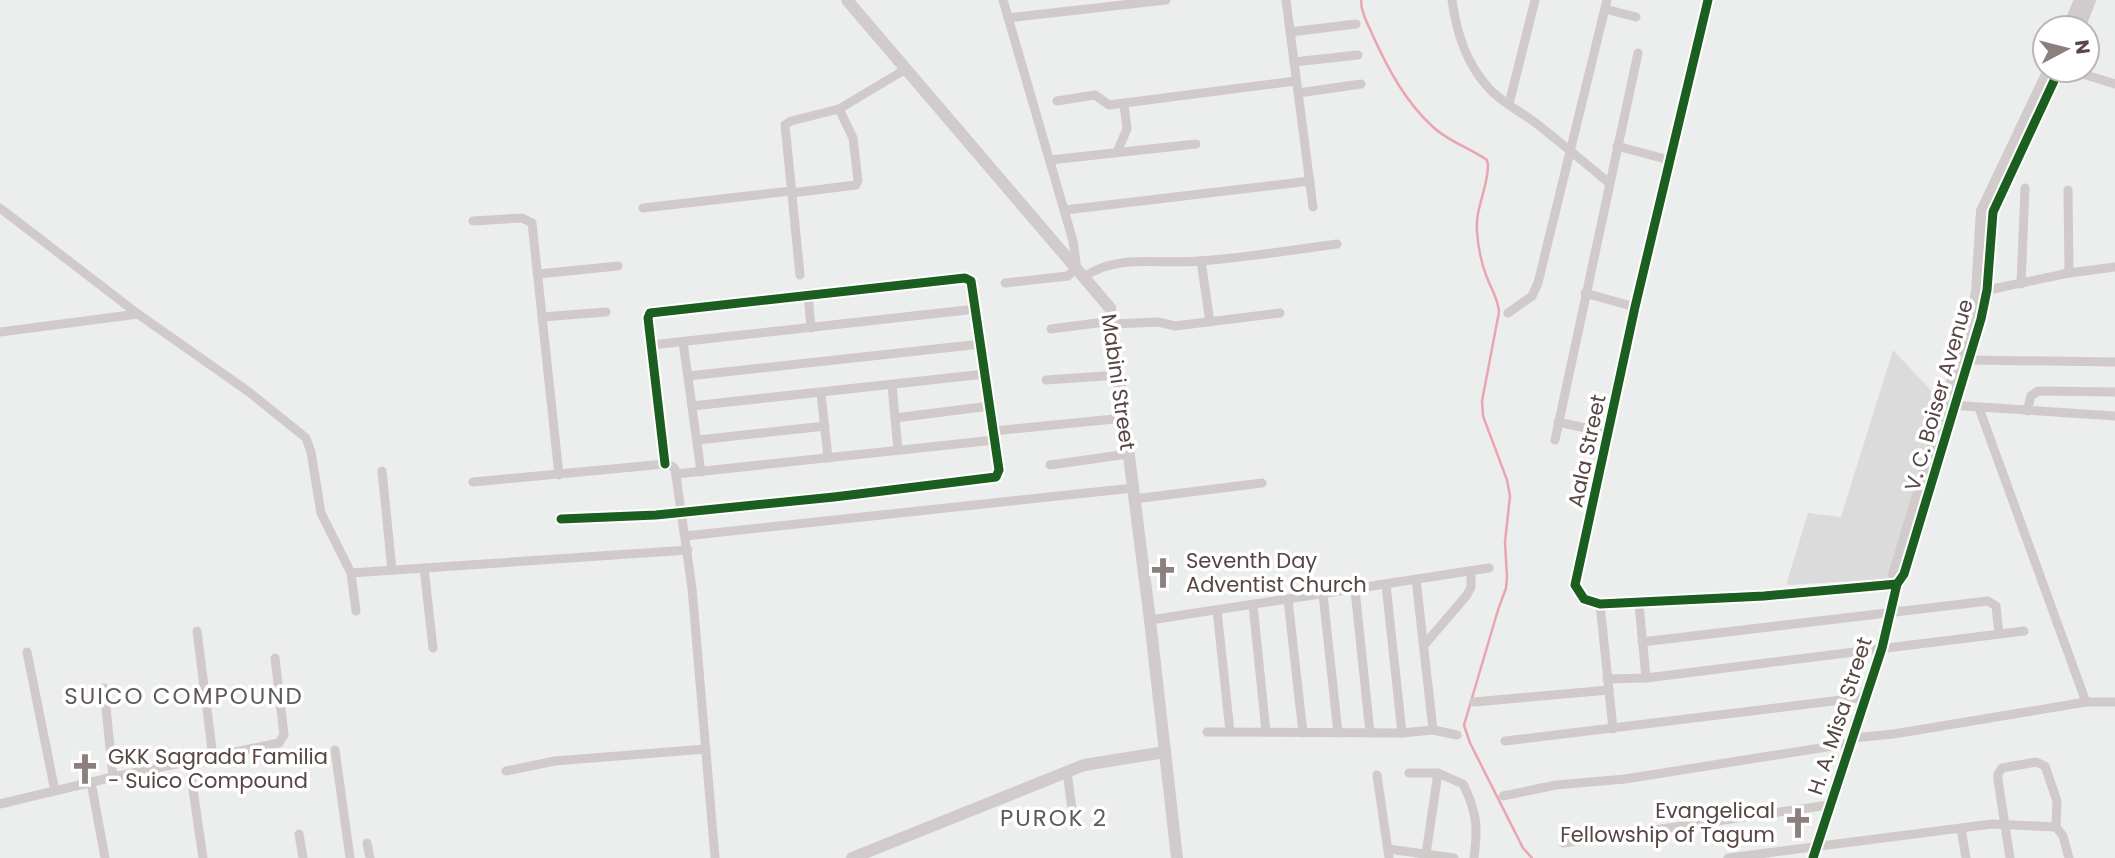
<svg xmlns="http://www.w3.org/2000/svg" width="2115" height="858" font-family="Poppins,sans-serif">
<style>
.education{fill:#dcdbdb}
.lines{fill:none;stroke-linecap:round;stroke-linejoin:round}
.stream{stroke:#eaa5b1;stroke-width:2.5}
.street{stroke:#d0cbca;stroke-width:9}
.secondary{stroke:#d1cccb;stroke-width:12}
.cycleway-casing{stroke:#fff;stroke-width:13}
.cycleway{stroke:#1b5e20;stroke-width:9}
.labels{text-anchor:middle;stroke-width:7;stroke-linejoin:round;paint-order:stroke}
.street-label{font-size:21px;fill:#584644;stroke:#fff}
.poi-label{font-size:21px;fill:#584644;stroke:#fff;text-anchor:start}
.neighbourhood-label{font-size:23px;letter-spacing:2px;fill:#605a58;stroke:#fff}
</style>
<rect width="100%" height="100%" fill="#eceded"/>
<polygon class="education" points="1893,350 1940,400 1889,579 1786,585 1808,513 1841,517"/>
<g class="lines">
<path class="stream" d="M1361,0C1361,13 1368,24 1373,36C1388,69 1405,101 1432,126C1447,141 1470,148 1487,160L1488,165C1488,188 1475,208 1477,231C1478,246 1481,262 1486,275C1491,289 1498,298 1499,312L1482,401L1483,416L1507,480L1510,496L1505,542L1507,577L1506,588L1498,610L1464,725L1470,743L1523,848L1532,858"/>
<g class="street">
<polyline points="1003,0 1073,241 1076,262 1073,271 1068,276 1005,283"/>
<polyline points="1286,0 1313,207"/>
<path d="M1452,0C1456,30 1466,62 1486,85C1498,100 1518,110 1533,121C1559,141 1584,162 1609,183"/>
<polyline points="1708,0 1635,307 1575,585 1584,599 1600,604 1764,596 1897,584"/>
<polyline points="1605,9 1636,17"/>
<polyline points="1008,18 1166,0"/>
<polyline points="1290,32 1356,24"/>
<polyline points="1294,62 1358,55"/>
<polyline points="2070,70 2115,84"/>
<polyline points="1298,93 1361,84"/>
<polyline points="1057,101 1095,95 1109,105 1296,81"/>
<polyline points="1509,104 1535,0"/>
<polyline points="1617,146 1669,160"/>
<polyline points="1117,152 1127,129 1124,104"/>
<polyline points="1050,160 1196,144"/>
<polyline points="2068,190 2069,273"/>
<polyline points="791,193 856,185 858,181 853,138 839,109"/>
<polyline points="0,208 138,314 249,392 306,438 311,452 321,513 351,573 356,611"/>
<polyline points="643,208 791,191"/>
<polyline points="1065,210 1310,181"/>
<polyline points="473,221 522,218 532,223 559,475"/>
<polyline points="1201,261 1210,322"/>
<polyline points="538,274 618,266"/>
<polyline points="800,275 785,125 791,121 839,109 906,69"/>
<path d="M1084,277C1118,253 1160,265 1199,261C1245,258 1291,250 1337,244"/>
<polyline points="2021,284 2025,188"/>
<polyline points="1983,291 2069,273 2115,267"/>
<polyline points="808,293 811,328"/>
<polyline points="1585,293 1635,307"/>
<polyline points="1508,313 1532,296 1538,283 1607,0"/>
<polyline points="542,317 606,312"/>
<polyline points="1113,324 1158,322 1175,326 1280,313"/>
<polyline points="1051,329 1112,321"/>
<polyline points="0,332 138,314"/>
<polyline points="683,342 701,472"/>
<polyline points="651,345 976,309"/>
<polyline points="1969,360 2115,362"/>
<polyline points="688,376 981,344"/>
<polyline points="1046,380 1119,375"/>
<polyline points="892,385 898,450"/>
<polyline points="821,393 828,458"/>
<polyline points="1950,405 2115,416"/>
<polyline points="692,406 985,374"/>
<polyline points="1979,408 2086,702"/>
<polyline points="2027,411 2031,396 2038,391 2115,392"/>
<polyline points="895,418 990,406"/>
<polyline points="1558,422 1608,433"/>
<polyline points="994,431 1124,418"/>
<polyline points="698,440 825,426"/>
<polyline points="1555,440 1638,53"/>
<polyline points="1050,465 1128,454"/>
<polyline points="382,471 392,570"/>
<polyline points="676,474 995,440"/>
<polyline points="473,482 665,464 672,466 675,469 692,588 715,858"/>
<polyline points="1134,499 1262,483"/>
<polyline points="561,519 656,515 834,497 996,477 999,470 971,281 965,278 650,313 648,318 665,464"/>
<polyline points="685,536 1133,488"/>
<polyline points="424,568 433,648"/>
<polyline points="351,573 688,550"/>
<polyline points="1416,579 1433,730"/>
<polyline points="1386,585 1402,733"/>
<polyline points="1355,590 1370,733"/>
<polyline points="1323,594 1338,733"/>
<polyline points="1288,600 1303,733"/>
<polyline points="1600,604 1613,729"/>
<polyline points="1639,604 1646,678"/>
<polyline points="1253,605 1266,732"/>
<polyline points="1217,610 1230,732"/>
<polyline points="1150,620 1489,568"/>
<polyline points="197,631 213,757"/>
<polyline points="1642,642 1988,601 1996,606 1999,634"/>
<polyline points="1425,644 1467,595 1471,587 1471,571"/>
<polyline points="27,652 55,791"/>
<polyline points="1607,679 1646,678 2024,631"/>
<polyline points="104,688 113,777"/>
<polyline points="1474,702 1609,690"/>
<polyline points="1207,732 1402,733 1433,730 1457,735"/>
<polyline points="1853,738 1894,734 2086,702 2115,702"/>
<polyline points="1505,741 1866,697"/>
<polyline points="335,750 350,858"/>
<polyline points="189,762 203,858"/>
<polyline points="506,771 555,761 706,749"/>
<polyline points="1067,771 1074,825"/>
<path d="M1409,773H1438L1463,784C1477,812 1478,827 1474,858"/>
<polyline points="1377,775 1389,858"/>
<polyline points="91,782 105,858"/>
<polyline points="1503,796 1556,785 1625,779 1852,743"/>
<polyline points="0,804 113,777 279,743 284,735 275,658"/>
<polyline points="1961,829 1966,858"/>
<polyline points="299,834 303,858"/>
<polyline points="367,843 370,858"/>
<polyline points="1563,843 1829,805"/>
<polyline points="1388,849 1454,858"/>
<polyline points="1426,854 1438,773"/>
<polyline points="1728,858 1992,824 2056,827 2063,836 2069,858"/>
<polyline points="2010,858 1998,780 1998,774 2002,768 2036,762 2045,766 2057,801 2056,827"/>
</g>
<g class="secondary">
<polyline points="847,0 1110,308 1150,620 1177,858"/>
<polyline points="2068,28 2080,0"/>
<polyline points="2079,28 2090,0"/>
<polyline points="1897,584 1894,575 1973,313 1977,292 1982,211 2049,70"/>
<polyline points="852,858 1084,765 1165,752"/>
<polyline points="1813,858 1882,648 1897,584 1904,574 1981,319 1987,290 1993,212 2059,70"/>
</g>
<defs>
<g id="cycleway">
<polyline points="1708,0 1635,307 1575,585 1584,599 1600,604 1764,596 1897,584"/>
<polyline points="561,519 656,515 834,497 996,477 999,470 971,281 965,278 650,313 648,318 665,464"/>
<polyline points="1813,858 1882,648 1897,584 1904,574 1981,319 1987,290 1993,212 2059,70"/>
</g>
</defs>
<use href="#cycleway" class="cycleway-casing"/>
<use href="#cycleway" class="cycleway"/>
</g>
<defs>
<symbol id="church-bare" viewBox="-9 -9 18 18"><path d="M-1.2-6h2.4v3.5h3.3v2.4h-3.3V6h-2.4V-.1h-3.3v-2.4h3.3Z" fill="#8c807f" stroke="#fff" stroke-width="2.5" paint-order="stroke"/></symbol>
</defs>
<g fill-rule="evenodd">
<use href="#church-bare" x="1141" y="551" width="44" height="44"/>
<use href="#church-bare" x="63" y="747" width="44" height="44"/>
<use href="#church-bare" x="1776" y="801" width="44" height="44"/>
</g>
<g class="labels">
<g class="street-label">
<text transform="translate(1118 382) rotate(82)" y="7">Mabini Street</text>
<text transform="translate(1939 395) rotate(-74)" y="7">V. C. Boiser Avenue</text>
<text transform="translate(1587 451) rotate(-78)" y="7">Aala Street</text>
<text transform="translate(1840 716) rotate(-72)" y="7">H. A. Misa Street</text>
</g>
<g class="poi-label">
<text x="1186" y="568">Seventh Day<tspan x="1186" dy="24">Adventist Church</tspan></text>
<text x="108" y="764">GKK Sagrada Familia<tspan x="108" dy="24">- Suico Compound</tspan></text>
<text x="1775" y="818" text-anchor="end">Evangelical<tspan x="1775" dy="24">Fellowship of Tagum</tspan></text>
</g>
<g class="neighbourhood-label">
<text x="184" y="704">SUICO COMPOUND</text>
<text x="1054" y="826">PUROK 2</text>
</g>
</g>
<g transform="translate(2066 49) rotate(83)"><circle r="33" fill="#ffffff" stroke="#bcb5b4" stroke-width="2"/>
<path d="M0-5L12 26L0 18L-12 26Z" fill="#8c807f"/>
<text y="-10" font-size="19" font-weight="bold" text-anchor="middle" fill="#584644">N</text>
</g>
</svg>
